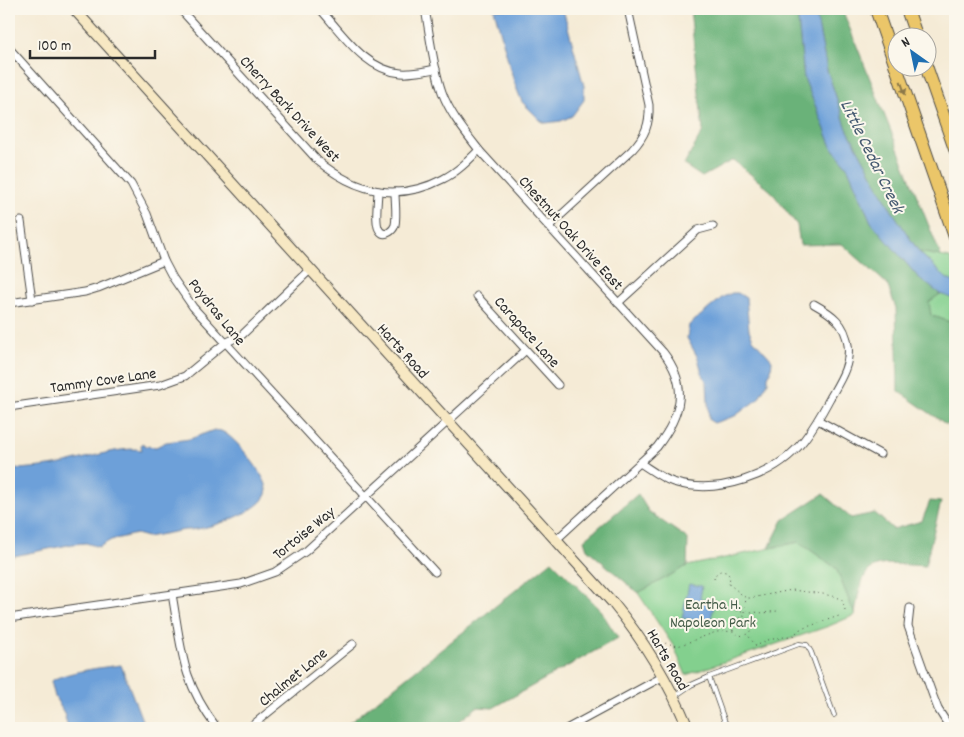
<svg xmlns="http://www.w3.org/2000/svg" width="964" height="737" font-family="Dekko,sans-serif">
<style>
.green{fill:#83d08e;stroke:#577e5c}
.forest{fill:#6ab279;stroke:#4a6e52}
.water{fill:#6da0d9;stroke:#4c6682}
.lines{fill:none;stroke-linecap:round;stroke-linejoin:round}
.lane-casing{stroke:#494845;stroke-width:5.5}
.street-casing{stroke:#494845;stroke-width:9}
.secondary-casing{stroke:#494845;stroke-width:12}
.highway-casing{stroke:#494845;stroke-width:14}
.path{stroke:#494845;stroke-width:1;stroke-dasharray:1 4;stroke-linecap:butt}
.lane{stroke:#fff;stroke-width:4}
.street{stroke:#fff;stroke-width:7}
.secondary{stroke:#f7e8c3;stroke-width:10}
.highway{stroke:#ebc669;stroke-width:12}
.oneway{fill:#8b784a}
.labels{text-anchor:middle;stroke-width:4;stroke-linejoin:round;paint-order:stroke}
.street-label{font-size:16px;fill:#2b2b2b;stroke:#fbf7ec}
.park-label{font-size:16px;fill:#455d49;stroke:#fbf7ec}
.water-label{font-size:18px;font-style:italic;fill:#455a71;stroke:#fbf7ec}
</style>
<rect width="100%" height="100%" fill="#fbf7ec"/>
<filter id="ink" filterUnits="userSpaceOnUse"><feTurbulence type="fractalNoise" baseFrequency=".02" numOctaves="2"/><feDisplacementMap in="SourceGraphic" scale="10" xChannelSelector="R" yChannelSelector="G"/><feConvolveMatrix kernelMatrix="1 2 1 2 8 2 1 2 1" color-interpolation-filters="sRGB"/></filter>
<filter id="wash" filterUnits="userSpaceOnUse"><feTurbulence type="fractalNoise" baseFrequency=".0096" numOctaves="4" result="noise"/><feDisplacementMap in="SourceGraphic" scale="20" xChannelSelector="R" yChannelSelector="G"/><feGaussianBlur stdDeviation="1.12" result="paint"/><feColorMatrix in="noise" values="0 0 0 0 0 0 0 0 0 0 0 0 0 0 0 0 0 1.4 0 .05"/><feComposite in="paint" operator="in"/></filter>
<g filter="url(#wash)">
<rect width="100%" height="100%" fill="#f5ebd6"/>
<g class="green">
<polygon points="919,252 950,258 955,272 955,283 946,278"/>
<polygon points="940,294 955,299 955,324 931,315 928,302"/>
<polygon points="799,542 836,568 855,615 829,626 686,675 674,647 638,593 687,566"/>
</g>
<g class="forest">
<polygon points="690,9 797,9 804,78 833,149 847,166 871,222 918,277 940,294 929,302 931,315 955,324 955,417 947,425 898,391 896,308 887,284 842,244 800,245 797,225 771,191 733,160 702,177 684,165 703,131"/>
<polygon points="815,9 842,9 941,256 919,252 892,211 847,129 827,70"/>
<polygon points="638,494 649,512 688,539 687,566 638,593 587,549 584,540"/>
<path d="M823,494L851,518L875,513L893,529L922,521L930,501L941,502L925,566C872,563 863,557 855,615L836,568L799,542L769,548L783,520Z"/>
<polygon points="552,561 599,608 618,638 493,708 477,707 451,728 343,728"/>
</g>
<g class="water">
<polygon points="494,9 563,9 584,86 584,100 572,116 561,121 546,123 541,121 522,102 514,82"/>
<polygon points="797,9 815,9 827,70 847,129 892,211 919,252 946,278 955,283 955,299 940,294 918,277 871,222 847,166 833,149 804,78"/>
<polygon points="732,293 738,293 746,298 749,330 753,339 772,360 771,371 768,376 768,382 758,399 735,416 714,423 709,420 707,383 702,373 698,358 687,338 689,325 723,297"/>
<path d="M214,430C216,431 219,430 221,431C234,435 268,478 267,490C266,512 204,531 185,530L147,537L136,534L111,540L99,547L86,543L73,544L9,557V470C24,468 40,468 55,465C77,462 121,445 142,450L141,446L142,443L146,446L156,447L166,442L190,439Z"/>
<polygon points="689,584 702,586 700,599 715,602 710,623 682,618"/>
<path d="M121,665L145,728H68L64,713L55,697L51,681C65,672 103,667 121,665Z"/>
</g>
</g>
<g filter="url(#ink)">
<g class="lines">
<defs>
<g id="lane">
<polyline points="709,677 799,644 807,645 811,652 834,715"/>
<polyline points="675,696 691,685 709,677 727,728"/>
</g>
<g id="street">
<path d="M180,9L318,161C356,192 397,203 443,179C457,172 468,161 479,150"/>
<path d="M320,9C342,33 365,70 401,73C413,74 424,71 436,69"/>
<path d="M425,9C430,36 433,66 442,92C450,114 465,132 479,150L663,352C689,386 682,414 657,447L556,540"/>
<polyline points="9,48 131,184 147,214 164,261 173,278 193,307 435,572"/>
<path d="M378,191C378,200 374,225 380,231C385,237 393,231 395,225C397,215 395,202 395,192"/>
<polyline points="21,221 32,300"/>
<path d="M548,227L632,150C645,136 650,124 649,105L628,9"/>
<polyline points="477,296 558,385"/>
<polyline points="9,303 85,292 98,288 164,261"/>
<polyline points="618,303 698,230 713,226"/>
<polyline points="9,407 160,385 185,376 225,343 242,335 311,269"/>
<polyline points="818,420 880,454"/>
<path d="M640,463C651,470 661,478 673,482C717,496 776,476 804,440C814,427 822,413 830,398C839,382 851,365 848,345C845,323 832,314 814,304"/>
<path d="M172,594C182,651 181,680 217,728"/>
<polyline points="910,608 908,626 933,696 938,709 950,728"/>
<polyline points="9,618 241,584 275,572 306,551 526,350"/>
<polyline points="249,728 353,644"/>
<polyline points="568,728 664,676"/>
</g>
<path id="secondary" d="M74,9L613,603C644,641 669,682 688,728"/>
<g id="highway">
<polyline points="876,9 955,237"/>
<polyline points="907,9 917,38"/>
<polyline points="926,66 955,149"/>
</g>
</defs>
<use href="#lane" class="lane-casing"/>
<use href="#street" class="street-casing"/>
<use href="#secondary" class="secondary-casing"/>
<use href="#highway" class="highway-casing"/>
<g class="path">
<polyline points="714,579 715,575 720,571 726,572 730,576 729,584 746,598 751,598 792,590 823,594 836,597 843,601 845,610 839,616 798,630 795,635 768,640 756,646 747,634"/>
<polyline points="731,610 764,613 777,611"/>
<polyline points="744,612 746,598"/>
<path d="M657,649L666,643L678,646L716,632L733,631C739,636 742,637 749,633L753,626L751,621L744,616C736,618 732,623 733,631"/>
</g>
<use href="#lane" class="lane"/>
<use href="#street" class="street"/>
<use href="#secondary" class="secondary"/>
<use href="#highway" class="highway"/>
</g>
<defs><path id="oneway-solid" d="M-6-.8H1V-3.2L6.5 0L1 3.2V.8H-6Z" transform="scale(1.25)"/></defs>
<use class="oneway" href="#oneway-solid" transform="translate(903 88) rotate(71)"/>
</g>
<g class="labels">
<g class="street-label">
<text transform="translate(291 108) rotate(47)" y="6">Cherry Bark Drive West</text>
<text transform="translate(572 232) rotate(48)" y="6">Chestnut Oak Drive East</text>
<text transform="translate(218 311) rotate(51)" y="6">Poydras Lane</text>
<text transform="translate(528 331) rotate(48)" y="6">Carapace Lane</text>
<text transform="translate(404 350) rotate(48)" y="6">Harts Road</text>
<text transform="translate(103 379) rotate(-8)" y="6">Tammy Cove Lane</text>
<text transform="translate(303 532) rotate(-39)" y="6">Tortoise Way</text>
<text transform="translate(669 659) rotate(60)" y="6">Harts Road</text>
<text transform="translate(292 676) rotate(-39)" y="6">Chalmet Lane</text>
</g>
<g class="park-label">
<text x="713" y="609">Eartha H.<tspan x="713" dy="18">Napoleon Park</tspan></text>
</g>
<g class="water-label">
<text transform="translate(873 156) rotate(64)" y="6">Little Cedar Creek</text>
</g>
</g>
<rect width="964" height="737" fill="none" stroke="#fbf7ec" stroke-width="30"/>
<g transform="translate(912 52) rotate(327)"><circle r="24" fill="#fbf7ec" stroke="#a8a59f"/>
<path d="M0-4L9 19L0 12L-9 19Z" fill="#1f6fb2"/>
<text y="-8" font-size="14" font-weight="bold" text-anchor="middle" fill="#2b2b2b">N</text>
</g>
<path d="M30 50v8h125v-8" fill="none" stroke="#2b2b2b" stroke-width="2.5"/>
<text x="38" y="50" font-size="15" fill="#2b2b2b" stroke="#fbf7ec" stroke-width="4" paint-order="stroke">100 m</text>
</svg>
